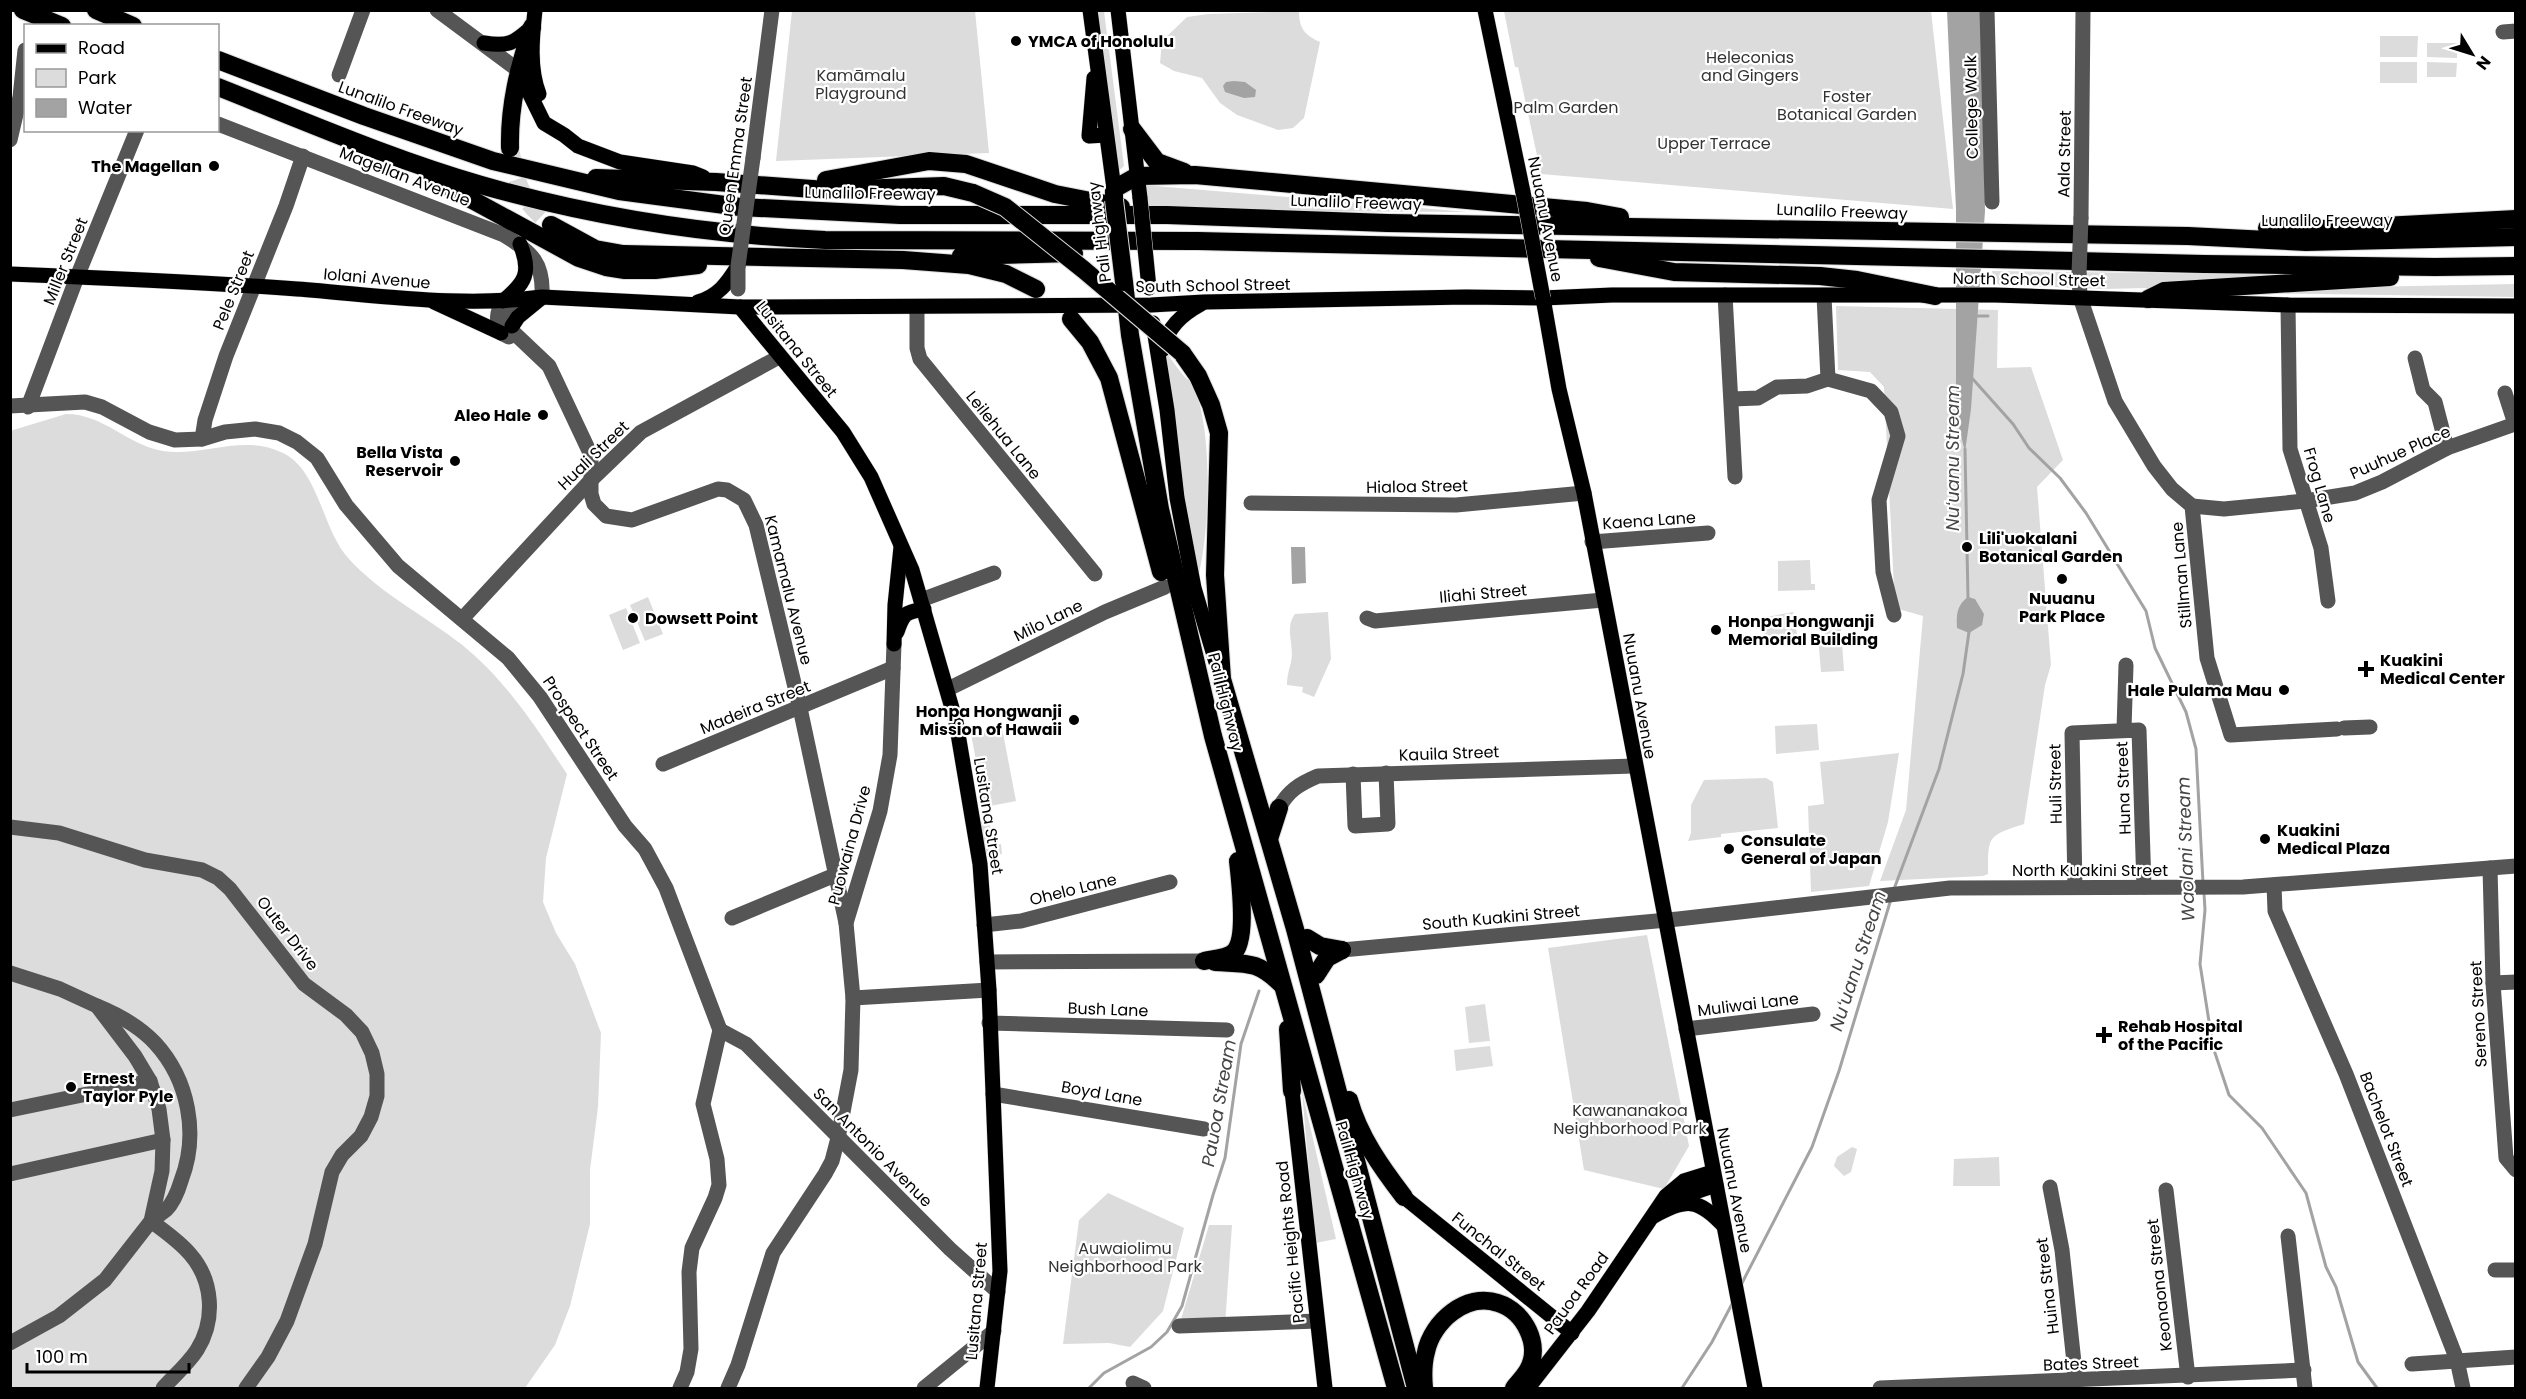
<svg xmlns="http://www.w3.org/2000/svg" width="2526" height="1399" viewBox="0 0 2526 1399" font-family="Poppins,sans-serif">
<rect width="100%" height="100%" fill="#fff"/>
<g fill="#dcdcdc">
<polygon points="792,11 975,11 989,153 776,161"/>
<polygon points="1096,11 1104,11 1124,166 1114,175"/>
<path d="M 1299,11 C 1299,29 1305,35 1320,42 L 1304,118 L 1293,128 L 1278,130 L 1237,115 L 1220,103 L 1202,78 L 1174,71 L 1160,63 L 1162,41 L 1187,17 L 1208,14 Z"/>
<polygon points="1504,11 1931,11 1953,209 1541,174 1518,67 1515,67"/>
<polygon points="2380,36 2418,36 2417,57 2380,57"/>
<polygon points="2427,43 2457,43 2457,58 2427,57"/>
<rect x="2380" y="62" width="37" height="21"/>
<polygon points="2427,62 2457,63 2456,77 2427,77"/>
<polygon points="1143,185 1468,212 1282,211 1143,205"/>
<polygon points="1992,271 2303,275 2148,288 2104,289 1999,285 1993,280"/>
<polygon points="2515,284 2516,297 2257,293 2257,289"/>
<path d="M 1836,306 L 1998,310 L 1997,368 L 2031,367 L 2063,460 L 2037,487 L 2051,665 L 2045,685 L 2024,824 C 1987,836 1988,836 1988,874 L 1983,876 L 1880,881 L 1906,810 L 1923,616 L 1895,608 L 1884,387 L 1870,372 L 1838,370 Z"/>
<path d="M 1165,350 C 1171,359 1177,368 1184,376 C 1188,381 1191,380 1193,385 C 1213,427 1210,527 1199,573 L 1191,548 Z"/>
<path d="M 66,414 C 104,414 127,445 163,451 C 204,457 243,433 283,453 C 319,470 322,530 349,559 C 381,594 424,615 461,644 C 506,680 535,726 567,774 L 546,858 L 543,902 L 556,933 L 575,964 L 601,1033 L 598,1107 L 590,1170 L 590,1224 L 570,1306 L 555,1345 L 525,1388 L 11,1388 L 10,431 Z"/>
<polygon points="1810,560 1811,584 1815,584 1815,590 1778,591 1778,561"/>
<polygon points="648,597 663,634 645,641 630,605"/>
<polygon points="626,608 640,643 623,650 609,615"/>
<path d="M 1328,612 L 1331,659 L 1314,697 L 1302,692 L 1303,687 L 1287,685 C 1287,676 1289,670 1291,662 C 1295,646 1284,628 1295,614 Z"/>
<polygon points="1793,612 1797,634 1765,640 1761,618"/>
<polygon points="1841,629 1844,671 1821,672 1818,636 1825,636 1825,631"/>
<polygon points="1817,724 1819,750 1776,754 1775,726"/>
<polygon points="1002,728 1016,801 985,807 971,734"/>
<polygon points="1899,753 1888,822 1869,886 1811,892 1808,806 1824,804 1820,762"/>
<polygon points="1766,778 1773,782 1778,828 1721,834 1721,837 1688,841 1691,833 1691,805 1704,780"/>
<polygon points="989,820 994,845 1001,844 1002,854 986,857 979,822"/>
<polygon points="1647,935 1689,1146 1664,1189 1584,1170 1548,948"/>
<polygon points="1485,1004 1490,1041 1469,1043 1465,1007"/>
<polygon points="1490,1046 1493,1066 1456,1071 1454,1050"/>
<polygon points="1302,1091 1336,1239 1315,1243"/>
<polygon points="1852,1147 1857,1149 1851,1172 1844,1176 1834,1166 1837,1157"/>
<polygon points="1999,1157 2000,1186 1953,1186 1954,1159"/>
<polygon points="1108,1193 1184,1228 1163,1311 1130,1347 1109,1343 1063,1344 1079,1220"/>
<polygon points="1209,1225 1232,1225 1225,1325 1179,1326"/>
</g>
<g fill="#a3a3a3">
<polygon points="1947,11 1981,11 1985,211 1971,409 1965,452 1956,415 1956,209"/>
<polygon points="1234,81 1245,82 1256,90 1255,97 1244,98 1225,92 1223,86 1226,82"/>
<polygon points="1291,547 1305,547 1306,583 1292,584"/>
<path d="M 1968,597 L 1975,599 L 1984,614 L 1982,625 L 1969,633 L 1957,628 C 1956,614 1957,605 1968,597 Z"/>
</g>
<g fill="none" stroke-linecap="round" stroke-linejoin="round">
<g stroke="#a3a3a3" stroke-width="3">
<polyline points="1975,316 1988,316"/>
<polyline points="1971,377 2013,424 2029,448 2060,478 2086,513 2146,611 2155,648 2186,712 2196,749 2203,883"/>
<polyline points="1965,449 1968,598"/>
<polyline points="1894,889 1939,769 1963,674 1969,632"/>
<polyline points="2204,893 2205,910 2200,964 2213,1047 2229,1095 2262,1128 2306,1193 2326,1267 2336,1287 2358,1362 2377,1388"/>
<polyline points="1741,1285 1812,1147 1839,1071 1891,899"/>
<polyline points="1089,1388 1104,1373 1151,1347 1167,1332 1182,1306 1213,1195 1225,1158 1241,1044 1259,991"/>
<polyline points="1682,1388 1712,1342 1733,1302"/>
</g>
<path stroke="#d9d9d9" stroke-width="18" stroke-dasharray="18 9" stroke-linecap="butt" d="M 511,153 C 517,190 523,200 551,225"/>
<g stroke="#dbdbdb" stroke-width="16">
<g id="major">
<path d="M 535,10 C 532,38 529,68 539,94"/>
<polyline points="1090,10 1114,189"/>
<polyline points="1118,10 1140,198"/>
<polyline points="1485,10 1523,192"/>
<path d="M 484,43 C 509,47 514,43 532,27"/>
<polyline points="518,70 544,123 564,135 578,146 620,162 693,173 703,177"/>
<polyline points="1094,78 1089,136 1106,135"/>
<path d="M 10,274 C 106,278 202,282 297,289 C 378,295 461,308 542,297 L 740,307 L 1151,305 L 1204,302 L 1466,297 L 1543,298 L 1612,295 L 1995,295 L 2288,305 L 2516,306"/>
<polyline points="1543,298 1559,389 1584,493 1755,1388"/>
<path d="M 503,301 C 525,283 532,273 520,244"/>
<polyline points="434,302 501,333"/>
<path d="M 698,302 C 718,296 727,284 738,266"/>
<polyline points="740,307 843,432 871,477 912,570 956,722 980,864 989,990 1000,1271 987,1388"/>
<polyline points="1153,323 1167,410 1177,498 1194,588 1216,662"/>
<polyline points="512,326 518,317 540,299"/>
<path d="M 1162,350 C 1168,327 1181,315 1201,304"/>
<path d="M 897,632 C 903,614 905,612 924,609"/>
<polyline points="894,644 895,605 901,547"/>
<polyline points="1292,1091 1325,1388"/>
<polyline points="1404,1197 1572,1333"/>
<polyline points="1672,1200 1716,1185"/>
<path d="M 1654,1216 C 1686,1198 1698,1198 1724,1226"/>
<polyline points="1528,1388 1588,1311 1666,1196 1684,1181 1713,1172"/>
</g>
</g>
<g stroke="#dbdbdb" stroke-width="20">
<g id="highway">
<polyline points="23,10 62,26"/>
<polyline points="96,10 133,26"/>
<polyline points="218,60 364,116 493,161 619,191 740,207 900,215 1167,215 1387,223 2188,236 2306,242 2516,237"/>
<path d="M 218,87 C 304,121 391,159 481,185 C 593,217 709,235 825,240 L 1198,241 L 2204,264 L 2435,267 L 2516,266"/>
<polyline points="1132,129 1157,162 1184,172"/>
<path d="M 510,148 C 509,105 519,67 532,27"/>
<polyline points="432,178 579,258 606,267 625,270 655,270 698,265"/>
<polyline points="596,178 716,182 826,190 944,186 973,193"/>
<polyline points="826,180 929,161 966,164 1055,194 1121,207"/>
<polyline points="1114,200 1114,189 1137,176 1195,175 1587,211 1620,217"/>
<polyline points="551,225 595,249 623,254 903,260 969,265 1006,274 1036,289"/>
<polyline points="2267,228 2327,229 2516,219"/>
<polyline points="961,256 1074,253"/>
<polyline points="1599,258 1674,272 1820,276 1857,280 1935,296"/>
<polyline points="1124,282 1130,335 1160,509 1213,736 1396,1388"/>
<polyline points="2148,299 2164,291 2390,277"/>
<polyline points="1071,319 1090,342 1109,378 1161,572"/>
<polyline points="1182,353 1198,376 1211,405 1219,433 1215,575 1222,679 1295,929 1416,1388"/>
<polyline points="1269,839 1279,808"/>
<polyline points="1307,938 1320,946 1342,950"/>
<path d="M 1204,961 C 1213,959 1229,958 1235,951 C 1247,937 1240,879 1238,861"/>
<path d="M 1215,962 C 1246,964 1257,960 1281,984"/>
<polyline points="1316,975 1327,958 1342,950"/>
<polyline points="1288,1029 1292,1091"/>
<path d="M 1349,1100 C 1359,1136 1381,1167 1404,1197"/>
<path d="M 1424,1388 C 1423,1377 1423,1363 1426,1352 C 1432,1322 1466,1292 1498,1303 C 1524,1311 1542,1345 1528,1370 C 1524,1377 1518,1383 1514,1388"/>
</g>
</g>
<g stroke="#555" stroke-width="15">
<polyline points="437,10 518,70"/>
<polyline points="1987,10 1992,202"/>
<polyline points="2503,32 2516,31"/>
<polyline points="339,75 363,10"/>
<path d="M 218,124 L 504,235 C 532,252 544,263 542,297"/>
<polyline points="10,140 20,97 25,50"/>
<polyline points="753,158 772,10"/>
<polyline points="2081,218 2083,10"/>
<polyline points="2079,274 2080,297 2115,401 2154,466 2172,489 2192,506 2207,658 2231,735 2337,729"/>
<polyline points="1725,295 1735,477"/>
<polyline points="1824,296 1828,379 1871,391 1891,412 1898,436 1879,500 1883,572 1894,615"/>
<path d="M 503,301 C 496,313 496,321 501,333 L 509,337"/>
<polyline points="513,301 512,331 549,366 591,455 591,494 594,504 606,516 632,520 718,489 727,490 744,500 756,525 800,708 846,923"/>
<polyline points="2288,305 2290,449 2321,548 2328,601"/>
<polyline points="917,307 917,348 920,359 1095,574"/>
<polyline points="2415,358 2423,390 2435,402 2447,448"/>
<polyline points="1732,399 1758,398 1777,387 1807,386 1828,379"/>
<polyline points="10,406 85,402 102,407 149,432 175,440 202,439 225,432 255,429 279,433 297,442 317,458 346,505 398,566 508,658 540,697 625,826 645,849 666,888 720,1030 703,1104 717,1159 719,1185 715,1198 692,1248 689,1272 691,1349 687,1372 680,1388"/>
<polyline points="28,407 77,277 137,130"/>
<polyline points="202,439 205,420 226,356 286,206 303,156"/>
<polyline points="1251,503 1456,505 1584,493"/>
<polyline points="2192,506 2224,509 2305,501 2355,493 2382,482 2447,448 2515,424 2505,393"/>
<polyline points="1592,542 1708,533"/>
<polyline points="921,600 994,573"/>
<polyline points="1367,618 1375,621 1603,600"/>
<polyline points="462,619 590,481 641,432 779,357"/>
<polyline points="948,689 1105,612 1165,587"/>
<polyline points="2344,728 2370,727"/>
<polyline points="2124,729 2126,665"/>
<polyline points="663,764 893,668"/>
<polyline points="1353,774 1355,826 1388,824 1386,773"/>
<path d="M 1279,808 C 1288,791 1299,784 1318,776 L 1634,766"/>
<polyline points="10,827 59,833 145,860 202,870 218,878 230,889 304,984 346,1015 362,1032 372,1053 377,1074 377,1096 371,1117 361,1136 342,1155 332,1172 315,1244 287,1321 268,1357 246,1388"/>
<polyline points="2490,868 2493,983 2506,1158 2516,1170"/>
<polyline points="2274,885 2275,911 2346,1074 2457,1360 2463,1388"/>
<polyline points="2075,887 2072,733 2139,730 2144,887"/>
<polyline points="732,918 835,875"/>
<polyline points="984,925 1021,921 1170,882"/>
<polyline points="1342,950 1678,919 1950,888 2243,887 2516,866"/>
<polyline points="987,962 1204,961"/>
<polyline points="10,973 60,989 97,1006 135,1056 150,1081 159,1109 163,1140 162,1171 151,1221 105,1280 59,1316 10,1343"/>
<polyline points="2493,983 2516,982"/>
<polyline points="853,998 989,990"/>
<path d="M 97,1006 C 119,1015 139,1026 155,1043 C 189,1080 199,1135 181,1181 C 178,1191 173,1203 166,1210 C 161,1214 156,1217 151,1221 C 164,1231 179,1241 190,1254 C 213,1280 216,1320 197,1350 C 188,1364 174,1376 163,1388"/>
<polyline points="989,1023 1227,1030"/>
<polyline points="1686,1029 1813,1014"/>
<polyline points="720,1030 746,1044 950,1249 998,1292"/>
<polyline points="993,1094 1204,1129"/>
<polyline points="10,1110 150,1081"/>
<polyline points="10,1174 163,1140"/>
<polyline points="2050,1187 2062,1250 2075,1372 2071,1388"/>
<polyline points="2166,1190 2188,1377"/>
<polyline points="2288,1236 2305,1388"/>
<polyline points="2495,1270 2516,1270"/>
<polyline points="1179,1326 1317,1321"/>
<polyline points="2412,1364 2516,1357"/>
<polyline points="1133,1383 1144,1388"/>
<polyline points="728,1388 738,1365 773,1253 825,1174 832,1161 838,1138 851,1070 853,998 846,923 880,811 890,755 894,644"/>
<polyline points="924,1388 994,1331"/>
<polyline points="1880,1388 2304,1370"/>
</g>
<use href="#major" stroke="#000" stroke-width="15"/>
<use href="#highway" stroke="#000" stroke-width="18"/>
<g stroke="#dbdbdb" stroke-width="16" stroke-linecap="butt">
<g id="major-bridge">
<polyline points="1523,192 1543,298"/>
<polyline points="1140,198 1149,288"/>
</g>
</g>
<g stroke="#dbdbdb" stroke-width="20" stroke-linecap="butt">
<g id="highway-bridge">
<polyline points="973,193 1005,207 1084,270 1182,353"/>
<polyline points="1114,200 1124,282"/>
</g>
</g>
<g stroke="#555" stroke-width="15">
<polyline points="2079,274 2081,218"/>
<polyline points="738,289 738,266 753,158"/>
</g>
<use href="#major-bridge" stroke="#000" stroke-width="15"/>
<use href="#highway-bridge" stroke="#000" stroke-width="18"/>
</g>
<g fill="#000" stroke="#fff" stroke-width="2">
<circle cx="1016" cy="41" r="6"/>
<circle cx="214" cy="166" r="6"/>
<circle cx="543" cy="415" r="6"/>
<circle cx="455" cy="461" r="6"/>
<circle cx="1967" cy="547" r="6"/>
<circle cx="2062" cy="579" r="6"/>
<circle cx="633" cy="618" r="6"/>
<circle cx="1716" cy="630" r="6"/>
<path d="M2363 660h6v6h6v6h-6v6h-6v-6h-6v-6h6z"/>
<circle cx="2284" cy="690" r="6"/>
<circle cx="1074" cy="720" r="6"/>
<circle cx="2265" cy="839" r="6"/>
<circle cx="1729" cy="849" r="6"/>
<path d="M2101 1026h6v6h6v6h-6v6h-6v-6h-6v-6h6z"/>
<circle cx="71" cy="1087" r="6"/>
</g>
<g text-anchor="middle" stroke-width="4.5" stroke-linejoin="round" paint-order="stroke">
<g font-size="16" font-weight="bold" fill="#000" stroke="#fff" text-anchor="start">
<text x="1028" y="47">YMCA of Honolulu</text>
<text x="202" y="172" text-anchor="end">The Magellan</text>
<text x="531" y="421" text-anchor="end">Aleo Hale</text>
<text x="443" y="458" text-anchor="end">Bella Vista<tspan x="443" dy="18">Reservoir</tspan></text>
<text x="1979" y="544">Lili'uokalani<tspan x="1979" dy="18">Botanical Garden</tspan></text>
<text x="2062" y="604" text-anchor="middle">Nuuanu<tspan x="2062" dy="18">Park Place</tspan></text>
<text x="645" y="624">Dowsett Point</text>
<text x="1728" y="627">Honpa Hongwanji<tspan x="1728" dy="18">Memorial Building</tspan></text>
<text x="2380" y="666">Kuakini<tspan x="2380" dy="18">Medical Center</tspan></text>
<text x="2272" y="696" text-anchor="end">Hale Pulama Mau</text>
<text x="1062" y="717" text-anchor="end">Honpa Hongwanji<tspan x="1062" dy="18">Mission of Hawaii</tspan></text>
<text x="2277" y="836">Kuakini<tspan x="2277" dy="18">Medical Plaza</tspan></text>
<text x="1741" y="846">Consulate<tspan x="1741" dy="18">General of Japan</tspan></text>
<text x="2118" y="1032">Rehab Hospital<tspan x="2118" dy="18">of the Pacific</tspan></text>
<text x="83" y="1084">Ernest<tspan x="83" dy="18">Taylor Pyle</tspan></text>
</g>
<g font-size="16" fill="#333" stroke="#fff">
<text x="1750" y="63">Heleconias<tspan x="1750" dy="18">and Gingers</tspan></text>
<text x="861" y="81">Kamāmalu<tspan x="861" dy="18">Playground</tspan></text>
<text x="1847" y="102">Foster<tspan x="1847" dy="18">Botanical Garden</tspan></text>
<text x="1566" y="113">Palm Garden</text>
<text x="1714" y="149">Upper Terrace</text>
<text x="1630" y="1116">Kawananakoa<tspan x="1630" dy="18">Neighborhood Park</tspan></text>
<text x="1125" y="1254">Auwaiolimu<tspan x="1125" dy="18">Neighborhood Park</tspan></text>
</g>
<g font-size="16" fill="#000" stroke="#fff">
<text transform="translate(1971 107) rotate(-91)" y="6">College Walk</text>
<text transform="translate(401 108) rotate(20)" y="6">Lunalilo Freeway</text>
<text transform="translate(2064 154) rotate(-89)" y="6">Aala Street</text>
<text transform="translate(735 156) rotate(-82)" y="6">Queen Emma Street</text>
<text transform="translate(405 176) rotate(21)" y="6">Magellan Avenue</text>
<text transform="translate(870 193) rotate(1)" y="6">Lunalilo Freeway</text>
<text transform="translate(1356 202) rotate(2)" y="6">Lunalilo Freeway</text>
<text transform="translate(1842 211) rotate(2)" y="6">Lunalilo Freeway</text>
<text transform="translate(1546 219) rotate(79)" y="6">Nuuanu Avenue</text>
<text x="2327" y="226">Lunalilo Freeway</text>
<text transform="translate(1099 232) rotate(-97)" y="6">Pali Highway</text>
<text transform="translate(65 261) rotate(-68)" y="6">Miller Street</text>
<text transform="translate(377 278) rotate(5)" y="6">Iolani Avenue</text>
<text transform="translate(2029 279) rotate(1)" y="6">North School Street</text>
<text transform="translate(1213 285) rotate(-1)" y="6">South School Street</text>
<text transform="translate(233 290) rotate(-68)" y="6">Pele Street</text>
<text transform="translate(797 349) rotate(51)" y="6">Lusitana Street</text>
<text transform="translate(1004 435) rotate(51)" y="6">Leilehua Lane</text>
<text transform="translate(2400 452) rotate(-24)" y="6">Puuhue Place</text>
<text transform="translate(593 455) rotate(-44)" y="6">Huali Street</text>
<text transform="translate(2320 485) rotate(74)" y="6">Frog Lane</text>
<text transform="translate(1417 486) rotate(-1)" y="6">Hialoa Street</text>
<text transform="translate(1649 520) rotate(-4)" y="6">Kaena Lane</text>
<text transform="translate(2181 575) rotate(-95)" y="6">Stillman Lane</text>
<text transform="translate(789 590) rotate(76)" y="6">Kamamalu Avenue</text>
<text transform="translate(1483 593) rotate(-5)" y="6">Iliahi Street</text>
<text transform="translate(1048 620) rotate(-26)" y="6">Milo Lane</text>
<text transform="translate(1640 696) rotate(80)" y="6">Nuuanu Avenue</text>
<text transform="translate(1226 702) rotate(76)" y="6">Pali Highway</text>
<text transform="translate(755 707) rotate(-22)" y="6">Madeira Street</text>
<text transform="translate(581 728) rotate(56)" y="6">Prospect Street</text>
<text transform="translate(1449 753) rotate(-2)" y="6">Kauila Street</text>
<text transform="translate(2055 784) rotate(-91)" y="6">Huli Street</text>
<text transform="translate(2123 788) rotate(-92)" y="6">Huna Street</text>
<text transform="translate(989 816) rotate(81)" y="6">Lusitana Street</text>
<text transform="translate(849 845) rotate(-75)" y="6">Puowaina Drive</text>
<text x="2090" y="876">North Kuakini Street</text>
<text transform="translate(1073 889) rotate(-14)" y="6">Ohelo Lane</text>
<text transform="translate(1501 917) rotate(-5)" y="6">South Kuakini Street</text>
<text transform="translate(288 933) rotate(52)" y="6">Outer Drive</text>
<text transform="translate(1748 1004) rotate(-7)" y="6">Muliwai Lane</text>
<text transform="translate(1108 1009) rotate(2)" y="6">Bush Lane</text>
<text transform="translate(2478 1014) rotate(-93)" y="6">Sereno Street</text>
<text transform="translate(1102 1093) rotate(10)" y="6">Boyd Lane</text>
<text transform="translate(2387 1129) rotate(69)" y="6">Bachelot Street</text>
<text transform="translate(873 1147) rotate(45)" y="6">San Antonio Avenue</text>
<text transform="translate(1355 1170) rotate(74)" y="6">Pali Highway</text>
<text transform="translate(1735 1190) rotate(79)" y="6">Nuuanu Avenue</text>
<text transform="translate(1290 1242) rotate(-96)" y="6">Pacific Heights Road</text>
<text transform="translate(1499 1251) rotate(39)" y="6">Funchal Street</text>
<text transform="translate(2159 1285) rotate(-96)" y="6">Keonaona Street</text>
<text transform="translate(2047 1286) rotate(-97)" y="6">Huina Street</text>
<text transform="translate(1576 1293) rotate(-54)" y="6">Pauoa Road</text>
<text transform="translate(976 1301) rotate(-85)" y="6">Lusitana Street</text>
<text transform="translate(2091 1363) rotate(-2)" y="6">Bates Street</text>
</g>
<g font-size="18" font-style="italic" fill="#444" stroke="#fff">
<text transform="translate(1953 458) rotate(-90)" y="6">Nuʻuanu Stream</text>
<text transform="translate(2186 849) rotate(-92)" y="6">Waolani Stream</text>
<text transform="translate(1858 961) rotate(-72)" y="6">Nuʻuanu Stream</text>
<text transform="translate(1219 1103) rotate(-80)" y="6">Pauoa Stream</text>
</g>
</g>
<rect width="2526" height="1399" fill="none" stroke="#000000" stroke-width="24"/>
<rect x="24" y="24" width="195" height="108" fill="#ffffff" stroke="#999999" stroke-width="1.5"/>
<rect x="36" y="44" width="30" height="9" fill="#000000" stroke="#999999" stroke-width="1.5"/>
<text x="78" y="54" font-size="18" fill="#000000">Road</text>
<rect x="36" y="69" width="30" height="18" fill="#dcdcdc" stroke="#999999" stroke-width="1.5"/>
<text x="78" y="84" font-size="18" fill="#000000">Park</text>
<rect x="36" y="99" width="30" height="18" fill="#a3a3a3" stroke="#999999" stroke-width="1.5"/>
<text x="78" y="114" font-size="18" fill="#000000">Water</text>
<g transform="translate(2472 54) rotate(128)" stroke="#ffffff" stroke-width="4.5" paint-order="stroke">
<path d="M0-4.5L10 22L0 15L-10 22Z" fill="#000000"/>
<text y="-9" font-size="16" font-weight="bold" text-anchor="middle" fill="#000000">N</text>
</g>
<path d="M27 1363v9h162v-9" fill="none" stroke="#000000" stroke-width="3"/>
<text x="36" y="1363" font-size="18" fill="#000000" stroke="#ffffff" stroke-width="4.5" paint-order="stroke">100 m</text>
</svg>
